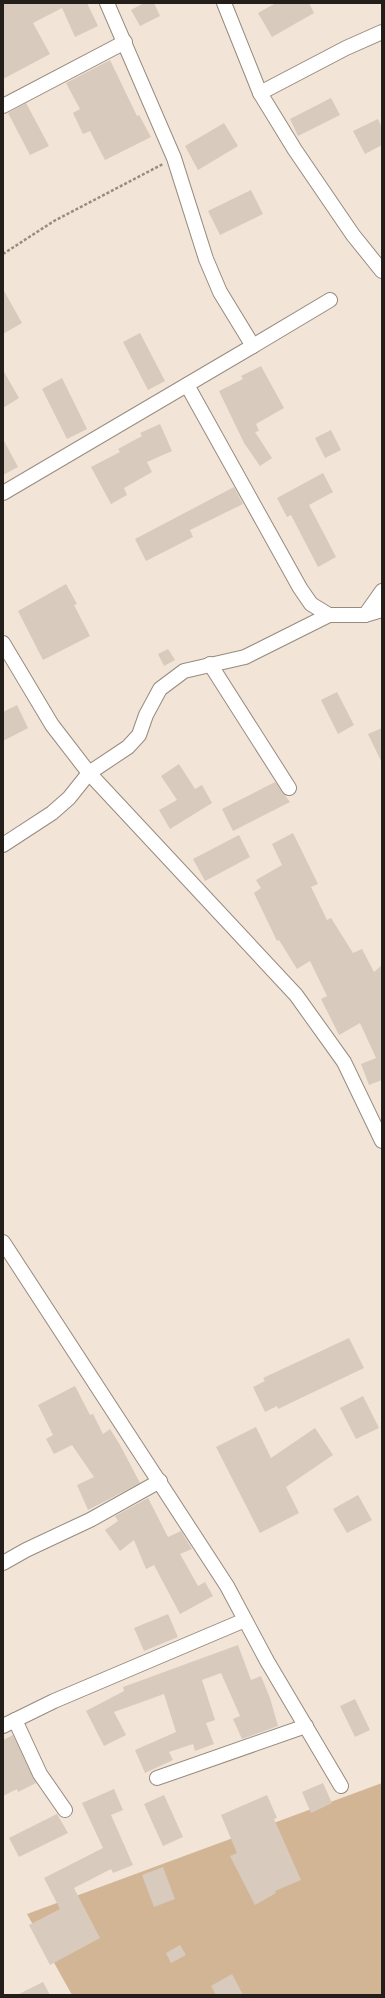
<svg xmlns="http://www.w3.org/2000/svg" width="385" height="1998" viewBox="0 0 385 1998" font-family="'Varela Round',sans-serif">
<rect width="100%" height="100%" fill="#f2e5d7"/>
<polygon fill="#d2b595" points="382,1783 382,1995 72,1995 27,1914"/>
<g fill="#d8cbbe">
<polygon points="3,3 87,3 98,26 75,37 62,8 33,23 50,54 3,79"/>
<polygon points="144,3 154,3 160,16 140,26 131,10"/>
<polygon points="276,3 309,3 314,13 272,37 258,13"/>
<polygon points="110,60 137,116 139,115 151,137 105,160 90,131 83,134 73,113 80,109 66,83"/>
<polygon points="331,98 340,115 298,136 290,119"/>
<polygon points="26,103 49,146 30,155 8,113"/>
<polygon points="378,119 382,128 382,145 365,154 353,131"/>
<polygon points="224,123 238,146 198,170 185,146"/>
<polygon points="251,190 263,214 220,235 208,211"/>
<polygon points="3,289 22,323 3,334"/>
<polygon points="140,333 165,381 148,390 123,342"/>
<polygon points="261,366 284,408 256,424 259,431 255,432 272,458 260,466 244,443 219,391 243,379 241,376"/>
<polygon points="3,370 19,398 3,408"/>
<polygon points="62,378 87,429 67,439 42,389"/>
<polygon points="160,424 172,451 147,462 152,472 124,488 127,495 111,504 91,467 120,452 118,449 142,436 140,433"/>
<polygon points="331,430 341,450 325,458 315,438"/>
<polygon points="3,439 18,467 3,475"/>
<polygon points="323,473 333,492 309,505 336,557 318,567 291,515 287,517 277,498"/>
<polygon points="234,487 243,504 190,530 193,537 146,561 135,539"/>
<polygon points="66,584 77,604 74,605 90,636 43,660 18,611"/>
<polygon points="168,649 175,660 164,666 158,654"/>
<polygon points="337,692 354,725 338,734 321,700"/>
<polygon points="17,705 28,728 3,741 3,712"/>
<polygon points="382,728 382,763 368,734"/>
<polygon points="179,764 195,789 202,785 212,803 170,829 159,810 177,800 161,776"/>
<polygon points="275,782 290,802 233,831 222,809"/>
<polygon points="293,833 318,884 311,887 327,920 331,918 353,953 362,949 374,972 382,965 382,1080 369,1085 361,1064 376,1058 360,1023 339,1035 321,999 327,996 310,961 297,969 279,940 277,941 254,893 261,888 256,880 282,865 272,844"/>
<polygon points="239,835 250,857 205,881 193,859"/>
<polygon points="349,1338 364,1368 278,1409 277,1406 265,1412 253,1387 265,1381 263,1378"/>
<polygon points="75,1386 90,1415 93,1414 103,1434 110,1429 120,1445 140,1483 88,1510 77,1485 94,1477 72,1445 54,1454 46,1439 53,1435 38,1405"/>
<polygon points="363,1396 379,1428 356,1439 340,1408"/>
<polygon points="256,1427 271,1458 315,1428 333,1455 286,1487 299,1513 260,1533 216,1447"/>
<polygon points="358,1495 372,1520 347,1533 333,1509"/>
<polygon points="148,1498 168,1537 181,1531 192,1549 180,1554 198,1586 205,1582 213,1596 180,1614 154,1565 146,1569 134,1540 120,1551 105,1530 118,1521 115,1516"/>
<polygon points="168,1614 178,1637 144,1651 134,1628"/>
<polygon points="238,1645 251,1680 261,1676 270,1698 278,1726 242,1739 233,1719 240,1716 221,1673 202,1680 215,1720 206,1723 214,1744 195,1751 193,1744 169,1752 173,1760 145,1773 135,1750 176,1732 164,1694 114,1712 126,1735 104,1746 86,1711 124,1691 123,1687"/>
<polygon points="355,1699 370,1730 355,1737 340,1706"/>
<polygon points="13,1735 36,1783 18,1792 17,1789 3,1796 3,1740"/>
<polygon points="323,1783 332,1803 311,1813 302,1792"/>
<polygon points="114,1789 123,1810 111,1815 133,1865 113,1873 111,1869 74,1888 100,1938 50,1965 29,1925 60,1909 44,1878 103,1848 82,1803"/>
<polygon points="164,1795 183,1837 163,1846 144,1804"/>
<polygon points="267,1795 277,1818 274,1819 301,1880 275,1891 276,1893 255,1905 230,1856 237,1853 221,1815"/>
<polygon points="57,1814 68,1833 19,1857 9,1838"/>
<polygon points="163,1867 175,1899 154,1907 142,1875"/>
<polygon points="180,1945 186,1955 171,1963 166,1953"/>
<polygon points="232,1974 243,1995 216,1995 211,1986"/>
<polygon points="43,1982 50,1995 17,1995"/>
</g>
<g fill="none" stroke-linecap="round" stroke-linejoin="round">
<g stroke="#978b7e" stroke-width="16">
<g id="minor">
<polyline points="224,3 260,93 295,150 353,235 382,271"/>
<polyline points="260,93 346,48 382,32"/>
<polyline points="3,106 125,42"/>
<polyline points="253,346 330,300"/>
<polyline points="187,385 300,588 311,604 329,615"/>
<polyline points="3,493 253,346 220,292 206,259 174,158 107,3"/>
<polyline points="382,610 365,615 329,615 245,657 184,671 160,689 146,715 139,735 128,747 89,773 296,995 344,1062 382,1141"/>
<polyline points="365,615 382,591"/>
<polyline points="3,643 52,725 89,773 69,798 52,813 3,845"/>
<polyline points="210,664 289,788"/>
<polyline points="3,1242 227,1586 267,1661 341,1786"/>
<polyline points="3,1563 26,1550 90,1520 160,1481"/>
<polyline points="15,1720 40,1774 65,1810"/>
<polyline points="3,1726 54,1701 245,1620"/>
<polyline points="157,1778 306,1726"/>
</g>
</g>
<polyline stroke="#958c82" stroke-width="2.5" stroke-dasharray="3 2" stroke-linecap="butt" points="3,254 54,221 163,164"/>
<use href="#minor" stroke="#fff" stroke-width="14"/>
</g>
<rect width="385" height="1998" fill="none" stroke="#231e19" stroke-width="8"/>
</svg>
